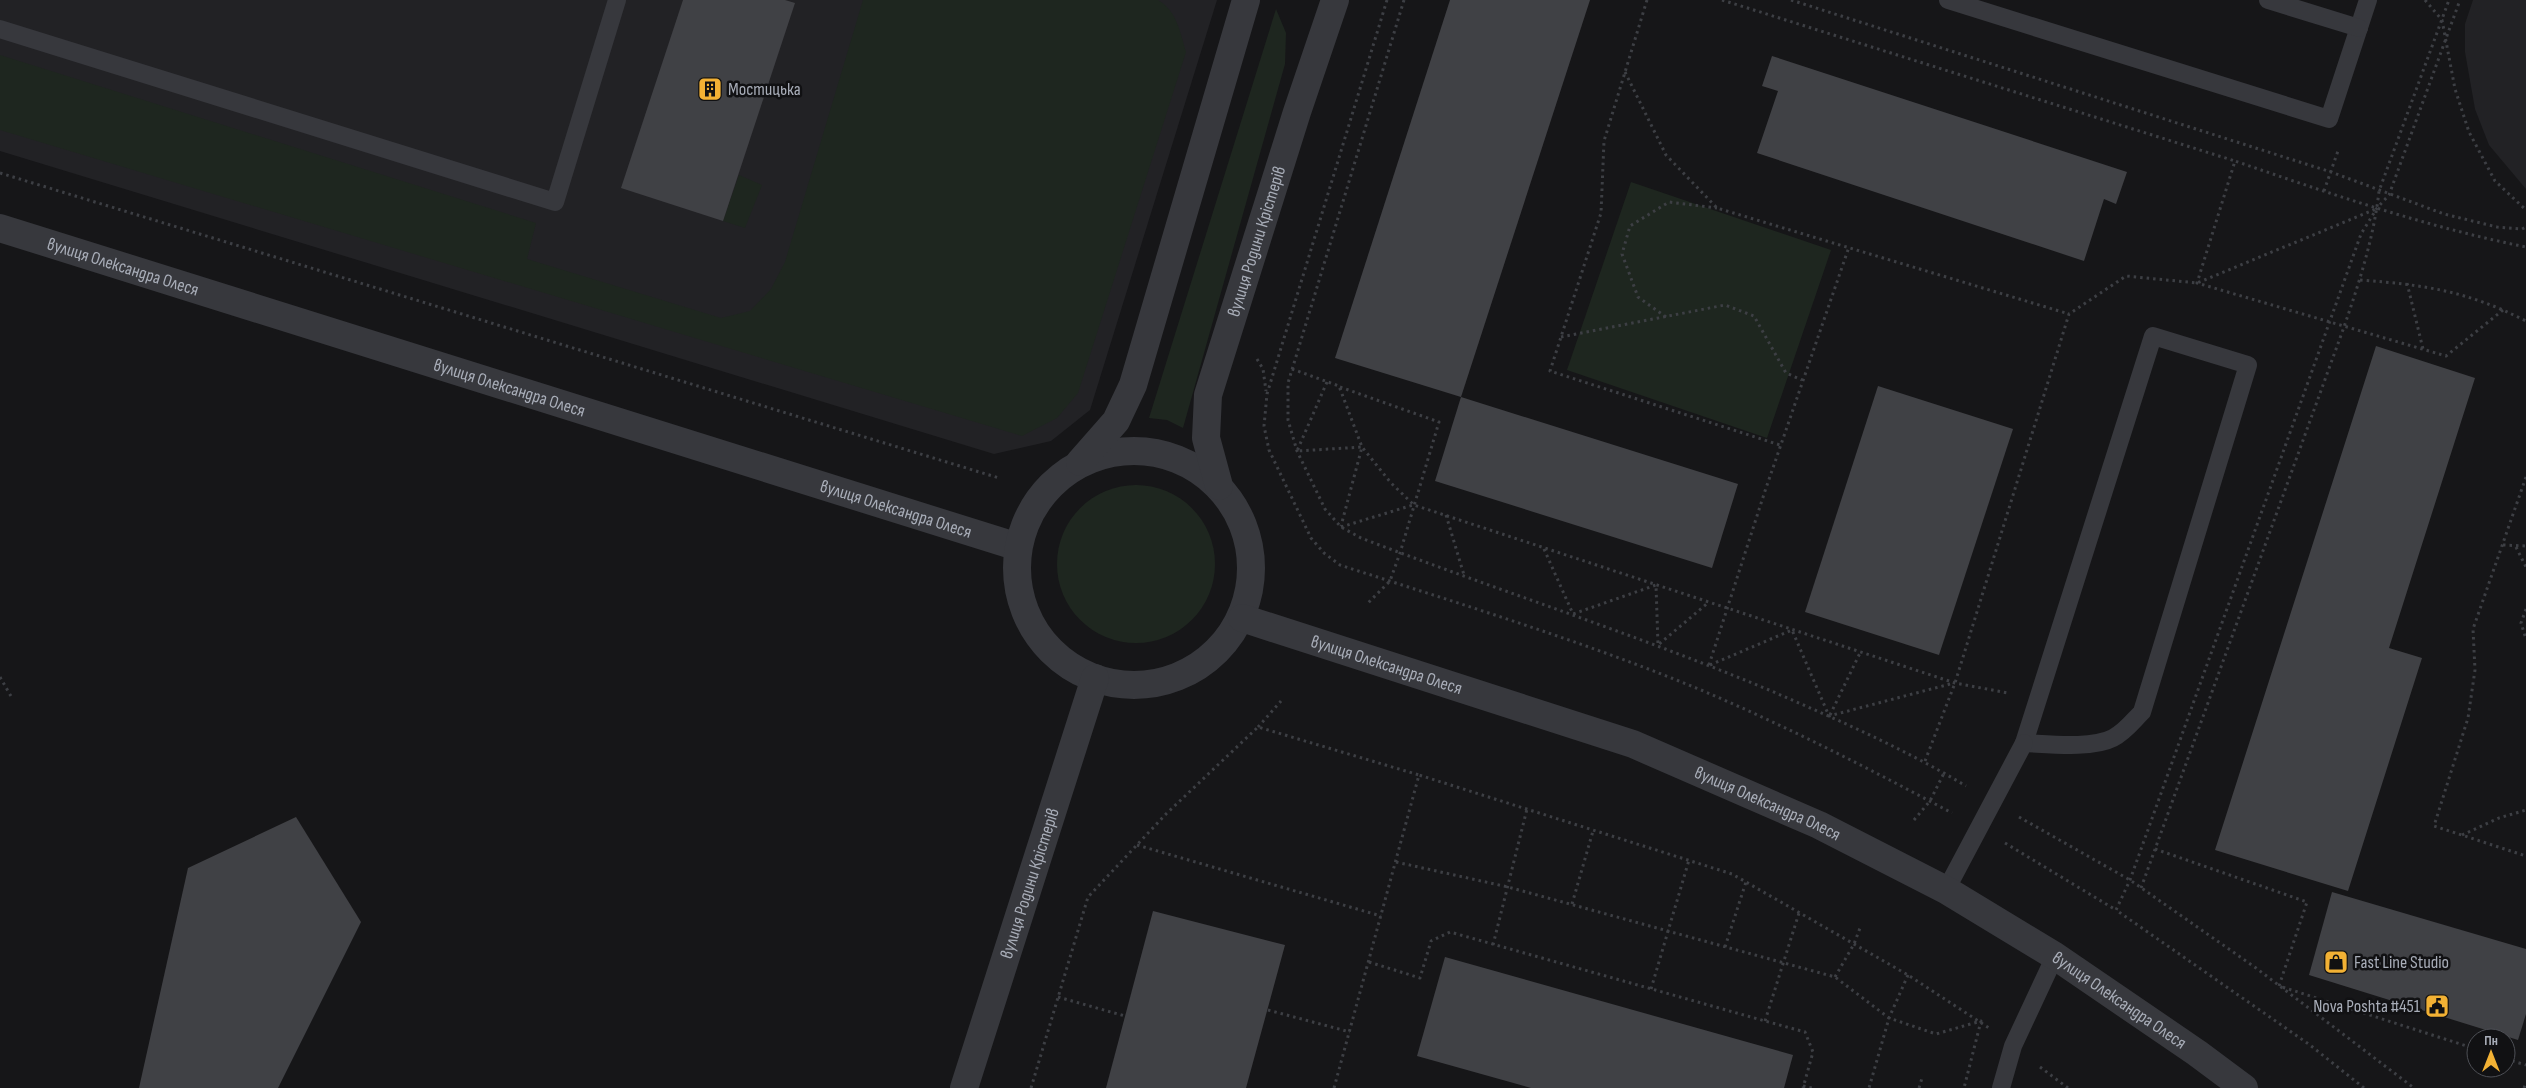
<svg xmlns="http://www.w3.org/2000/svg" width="2526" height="1088" viewBox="0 0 2526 1088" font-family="'Sofia Sans Condensed',sans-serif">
<rect width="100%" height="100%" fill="#161618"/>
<g fill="#222225">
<polygon points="0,0 1217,0 1090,410 1051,441 994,454 0,151"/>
<polygon points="2473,0 2526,0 2526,189 2489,145 2475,109 2465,52 2465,24"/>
</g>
<g fill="#1e261f">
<path d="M 863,0 L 1158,0 C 1177,11 1180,32 1186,52 L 1078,393 L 1057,418 L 1022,436 L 0,130 L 0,55 L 536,223 L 527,259 L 721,318 L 750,311 L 771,289 L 785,262 Z"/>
<polygon points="1276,9 1286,33 1285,64 1183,428 1167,420 1149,418"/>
<polygon points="739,175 762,185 745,228 723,221"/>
<polygon points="1631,182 1831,250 1767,438 1567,370"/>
<circle cx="1136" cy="564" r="79"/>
</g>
<g fill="#404145">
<polygon points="683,0 785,0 795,3 723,221 621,188"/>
<polygon points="1450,0 1590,0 1461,397 1335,358"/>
<polygon points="1772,56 2127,172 2116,204 2104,199 2084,261 1757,153 1778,91 1762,86"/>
<polygon points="2376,346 2475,378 2389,648 2422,658 2348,891 2215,850"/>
<polygon points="1878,386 2013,429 1939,655 1805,612"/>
<polygon points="1461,397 1738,484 1712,568 1435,481"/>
<polygon points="296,817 361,922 278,1088 139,1088 188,868"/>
<polygon points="2332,892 2526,949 2526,1014 2518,1040 2309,975"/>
<polygon points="1153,911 1285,945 1246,1088 1106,1088"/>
<polygon points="1445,957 1793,1055 1784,1088 1531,1088 1417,1056"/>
</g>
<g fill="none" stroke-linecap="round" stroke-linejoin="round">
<g stroke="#3d3f44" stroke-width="3" stroke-dasharray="2.5 4" stroke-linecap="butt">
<path d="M 1387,0 L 1267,394 L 1264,426 L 1269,450 L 1311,538 L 1324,553 L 1340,565 C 1460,604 1583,641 1701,690 C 1786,726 1870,769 1952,813"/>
<path d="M 1404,0 L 1288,383 L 1288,420 L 1297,451 L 1325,509 L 1341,527 L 1361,538 C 1497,590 1635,634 1769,690 C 1836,719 1903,748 1966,786"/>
<polyline points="1647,0 1604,141 1601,213 1550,371 1780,445"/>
<polyline points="1722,0 2235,161"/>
<polyline points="1791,0 2331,172 2444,214 2497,227 2522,229 2526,227"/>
<polyline points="2425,0 2442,20 2455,89 2469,132 2495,181 2526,210"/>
<polyline points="1625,72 1666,155 1717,208 2069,314"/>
<polyline points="0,173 999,478"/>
<polyline points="2324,191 2339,148"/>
<path d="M 2360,280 C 2426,285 2467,291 2526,321"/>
<polyline points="2407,283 2423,349"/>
<path d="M 2503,310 L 2446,356 L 2197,283 L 2235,161 C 2331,194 2427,227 2526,247"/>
<polyline points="1666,317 1638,297 1622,254 1630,226 1669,202 1717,208"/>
<polyline points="1561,337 1725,305 1754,316 1786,373 1802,380"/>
<polyline points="1257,359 1263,369 1266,391"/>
<polyline points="1292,369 1339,386 1362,447 1391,483 1414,505 1955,683 2008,693"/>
<polyline points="1327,382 1297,451 1362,447 1341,526"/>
<polyline points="1340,387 1439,422 1400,553 1390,581 1367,604"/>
<polyline points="2526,477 2473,629 2475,670 2468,718 2434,826 2526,856"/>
<polyline points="1446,515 1464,575"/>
<polyline points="1341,527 1413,505"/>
<polyline points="2503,545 2526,546"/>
<polyline points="2516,547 2526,567"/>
<polyline points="1544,549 1573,614 1656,585 1658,645 1709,602"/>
<polyline points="2526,609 2521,623 2526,639"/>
<polyline points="1709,665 1765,491 1849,247"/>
<polyline points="1710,665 1792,630 1829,716 1954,683"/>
<polyline points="0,677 12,698"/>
<polyline points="1830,715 1860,653"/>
<polyline points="1258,727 1281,701"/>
<polyline points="1925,761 1955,683 2069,314 2126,276 2197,283 2376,209"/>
<polyline points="2019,817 2130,880 2256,968 2414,1088"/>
<polyline points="1914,820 1930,801 1944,773"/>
<polyline points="2462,835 2499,818 2526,810"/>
<polyline points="2005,843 2116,910"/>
<polyline points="1137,845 1381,916"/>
<polyline points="2155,849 2307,902 2279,986 2476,1049"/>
<polyline points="1396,862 1508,887 1835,977 1889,1018 1869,1088"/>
<path d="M 2141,888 L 2344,327 C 2359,283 2374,237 2379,191 L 2449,0"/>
<polyline points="1572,904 1593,831"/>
<polyline points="1493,945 1527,809"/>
<polyline points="1725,947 1746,882"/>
<polyline points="1369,962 1420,978 1431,941 1450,932 1765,1021 1805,1032 1813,1052 1803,1088"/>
<polyline points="1908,975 1889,1018 1936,1034 1981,1021 1964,1088"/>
<polyline points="1835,977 1854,944 1860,928"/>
<polyline points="1651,989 1689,860"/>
<polyline points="1058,997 1125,1016"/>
<polyline points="1268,1010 1350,1032"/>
<polyline points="1765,1021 1799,913"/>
<polyline points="2506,1059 2526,1065"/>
<polyline points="2040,1067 2068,1088"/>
<polyline points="1803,1086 1812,1088"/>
<polyline points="1031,1088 1088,897 1166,814 1258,727 1419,775"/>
<polyline points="1334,1088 1419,775 1732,874 1908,975 1989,1028"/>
<polyline points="1919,1088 1922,1078"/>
<polyline points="2364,1088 2310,1045 2116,910 2130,880 2361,234 2377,208 2389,195 2460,0"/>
<polyline points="2524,1088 2526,1082"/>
</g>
<g stroke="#37383d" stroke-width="18">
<polyline points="1948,0 2329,119 2368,0"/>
<polyline points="2268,0 2359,28"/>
<polyline points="0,29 555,202 617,0"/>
<path d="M 2153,336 L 2248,365 L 2142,712 C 2133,721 2125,732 2113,738 C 2092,749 2048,744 2024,743 Z"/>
<polyline points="1946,890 2024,743"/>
<polyline points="2001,1088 2013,1046 2055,956"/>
</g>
<g stroke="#37383d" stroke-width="28">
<path id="s1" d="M 0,228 L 1018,547"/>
<circle cx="1134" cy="568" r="117"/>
<polyline points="1080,462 1116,421 1133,385 1246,0"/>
<path id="s2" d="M 1219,486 L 1206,438 L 1208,395 L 1297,112 L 1335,0"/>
<path id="s3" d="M 1242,618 L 1633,744 L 1819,825 L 1946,890 L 2055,956 L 2197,1053 L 2244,1088"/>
<path id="s4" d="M 964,1088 L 1095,678"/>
</g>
</g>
<defs>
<g id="building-square" transform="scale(1.25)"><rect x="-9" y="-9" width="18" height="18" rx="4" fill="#f2b134" stroke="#111113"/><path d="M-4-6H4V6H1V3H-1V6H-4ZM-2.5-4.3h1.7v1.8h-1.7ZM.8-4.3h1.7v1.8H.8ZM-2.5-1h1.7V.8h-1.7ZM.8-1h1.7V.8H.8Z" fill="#111"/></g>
<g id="shop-square" transform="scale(1.25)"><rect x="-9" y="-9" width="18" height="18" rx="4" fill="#f2b134" stroke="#111113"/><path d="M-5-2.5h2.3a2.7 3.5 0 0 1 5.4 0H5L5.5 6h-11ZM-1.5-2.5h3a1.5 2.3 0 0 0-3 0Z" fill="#111"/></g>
<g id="civic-square" transform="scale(1.25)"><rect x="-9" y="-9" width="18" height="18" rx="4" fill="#f2b134" stroke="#111113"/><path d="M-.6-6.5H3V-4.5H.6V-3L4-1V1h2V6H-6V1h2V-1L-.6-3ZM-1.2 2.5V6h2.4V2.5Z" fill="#111"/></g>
</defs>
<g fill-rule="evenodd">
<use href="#building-square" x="710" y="89"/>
<use href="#shop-square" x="2336" y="962"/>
<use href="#civic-square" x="2437" y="1006"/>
</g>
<g text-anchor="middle" stroke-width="5" stroke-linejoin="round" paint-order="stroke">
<g font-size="18" fill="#a8adb8" stroke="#111113" text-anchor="start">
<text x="728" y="95">Мостицька</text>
<text x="2354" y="968">Fast Line Studio</text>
<text x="2420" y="1012" text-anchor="end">Nova Poshta #451</text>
</g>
<g font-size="18" fill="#a8adb8" stroke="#111113">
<text dy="6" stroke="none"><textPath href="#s2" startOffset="254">вулиця Родини Крістерів</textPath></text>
<text dy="6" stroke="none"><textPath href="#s1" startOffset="129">вулиця Олександра Олеся</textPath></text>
<text dy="6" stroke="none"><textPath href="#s1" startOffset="534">вулиця Олександра Олеся</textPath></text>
<text dy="6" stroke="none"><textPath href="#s1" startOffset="939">вулиця Олександра Олеся</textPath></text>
<text dy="6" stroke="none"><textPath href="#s3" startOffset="152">вулиця Олександра Олеся</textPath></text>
<text dy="6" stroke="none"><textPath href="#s3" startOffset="558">вулиця Олександра Олеся</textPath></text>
<text dy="6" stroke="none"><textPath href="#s4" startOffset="215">вулиця Родини Крістерів</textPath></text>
<text dy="6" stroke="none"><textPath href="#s3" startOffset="962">вулиця Олександра Олеся</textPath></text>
</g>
</g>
<g transform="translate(2491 1053)"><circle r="24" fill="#111113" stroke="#4d4f55"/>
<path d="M0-4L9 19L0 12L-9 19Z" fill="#f2b134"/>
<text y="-8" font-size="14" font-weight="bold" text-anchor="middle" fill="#a8adb8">Пн</text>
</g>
</svg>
